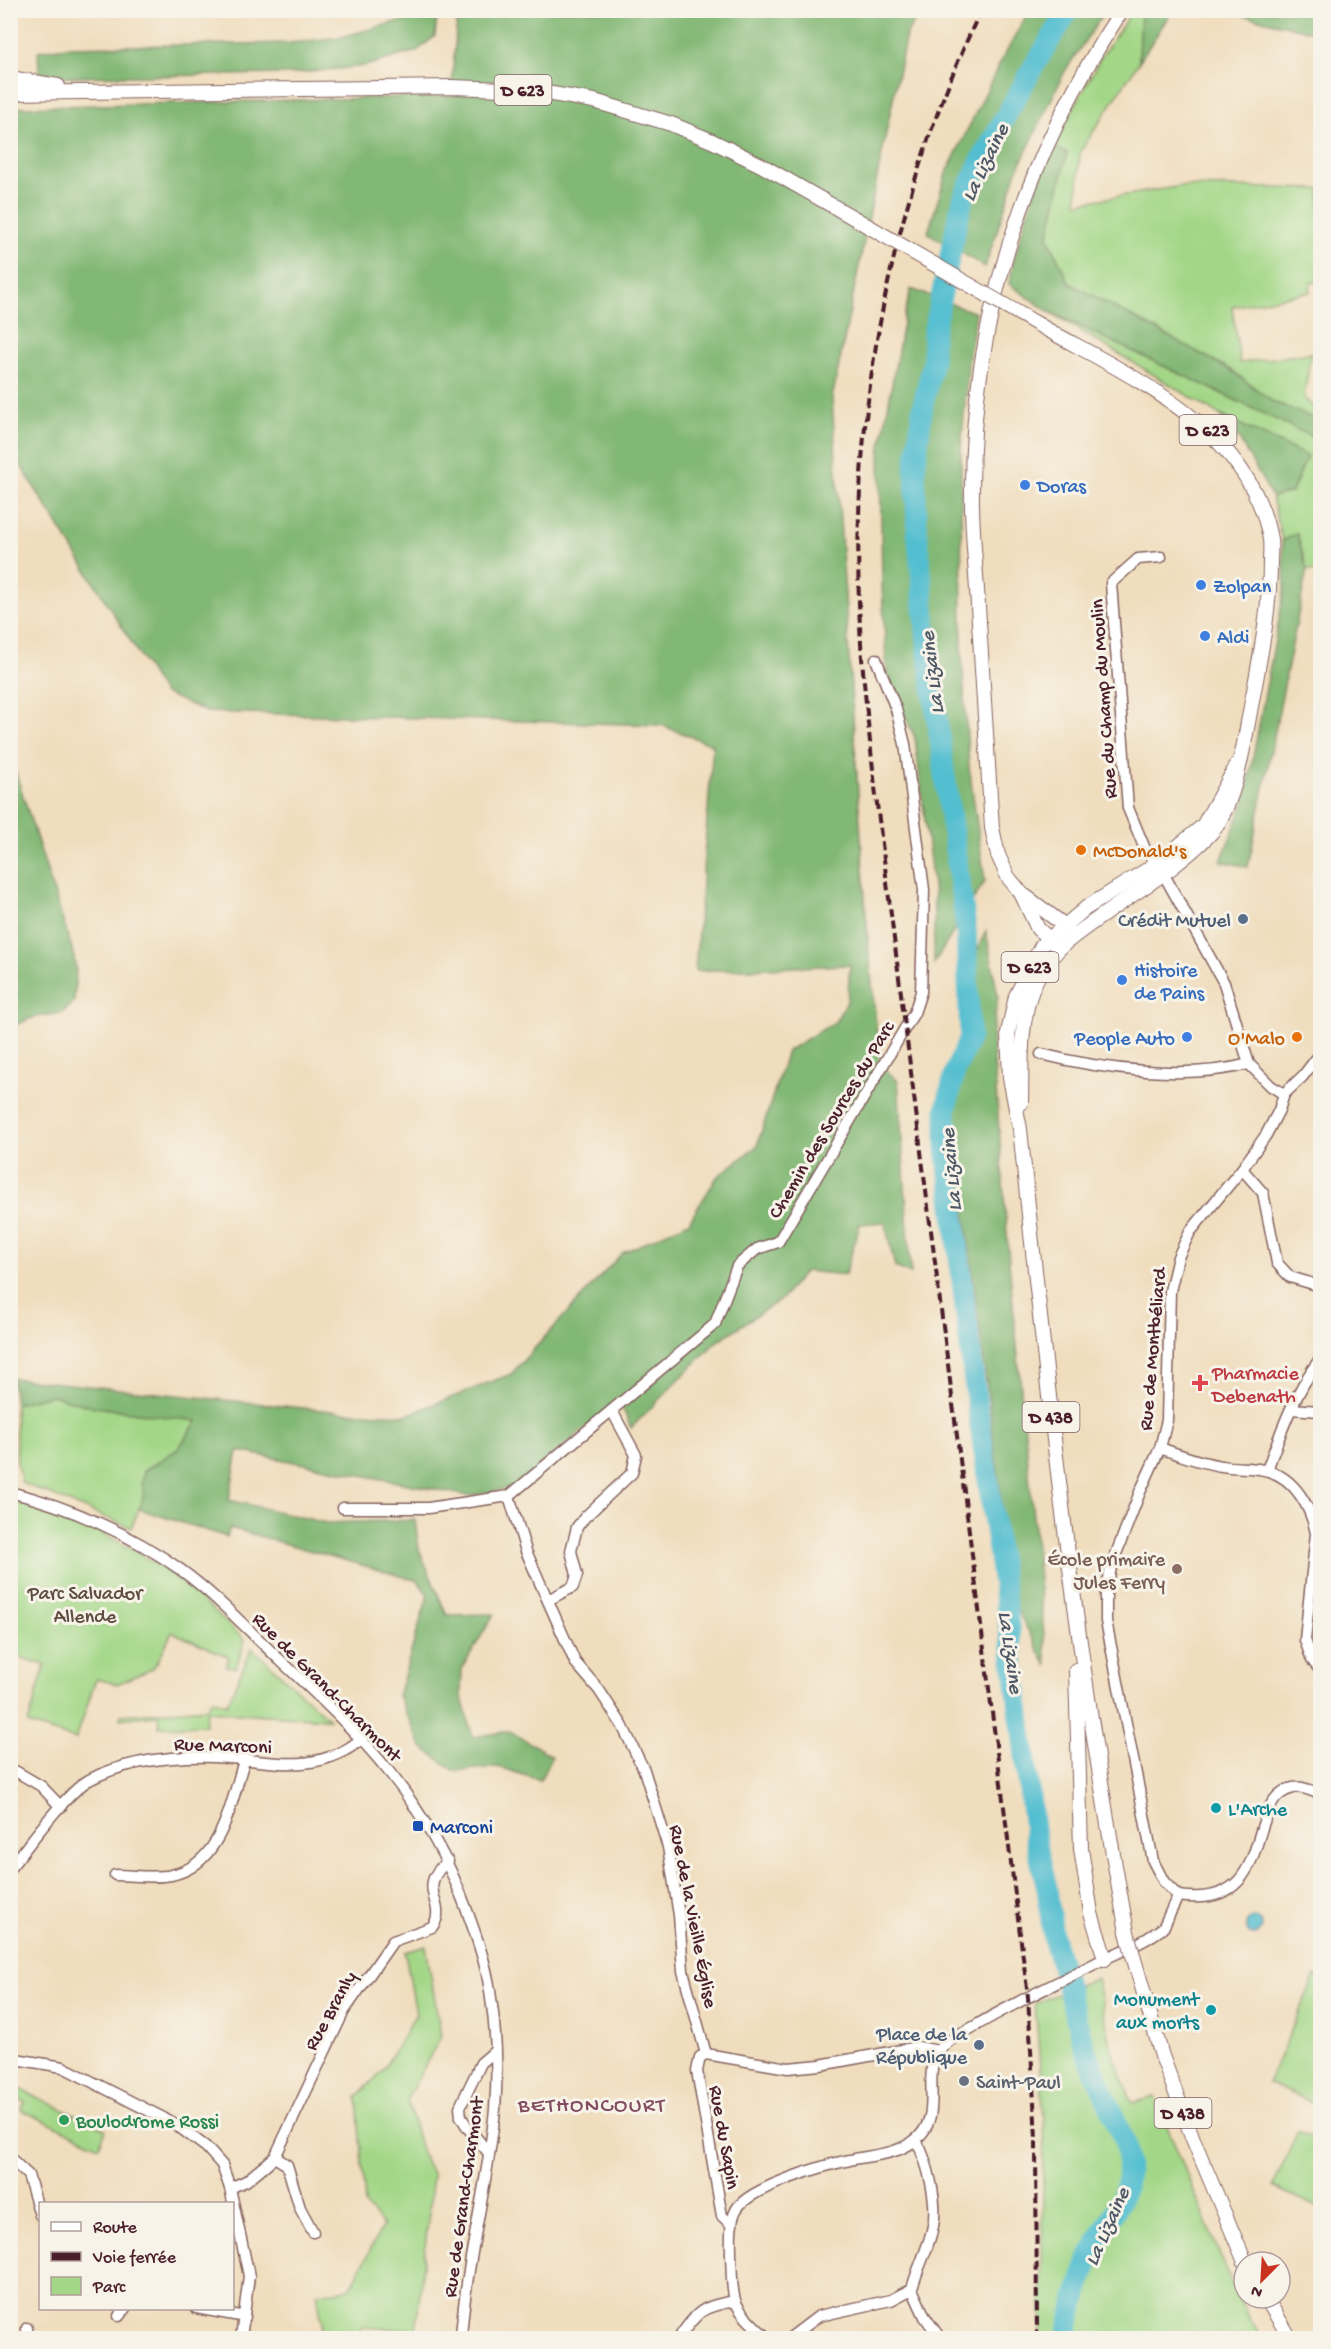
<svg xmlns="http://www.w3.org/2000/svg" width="1331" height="2349" viewBox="0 0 1331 2349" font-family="'Gochi Hand',sans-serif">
<rect width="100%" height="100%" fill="#f7f3e8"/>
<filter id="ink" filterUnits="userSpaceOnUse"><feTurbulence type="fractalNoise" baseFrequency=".0167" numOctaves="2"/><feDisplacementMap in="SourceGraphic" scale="12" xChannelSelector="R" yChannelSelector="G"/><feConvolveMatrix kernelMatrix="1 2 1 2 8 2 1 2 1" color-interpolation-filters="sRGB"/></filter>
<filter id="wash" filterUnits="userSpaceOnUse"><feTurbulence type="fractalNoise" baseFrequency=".008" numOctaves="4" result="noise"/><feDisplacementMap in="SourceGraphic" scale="24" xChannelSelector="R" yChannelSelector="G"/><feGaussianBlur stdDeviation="1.35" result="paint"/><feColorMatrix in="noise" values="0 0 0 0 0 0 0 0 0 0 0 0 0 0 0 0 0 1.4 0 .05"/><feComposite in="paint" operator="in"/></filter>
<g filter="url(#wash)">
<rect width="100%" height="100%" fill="#f0ddbd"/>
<g fill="#a3d787" stroke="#767b59" stroke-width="1.5">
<polygon points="1132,11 1141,11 1139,62 1080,152 1077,203 1182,186 1320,189 1320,283 1311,282 1310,292 1232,307 1240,363 1311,353 1304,398 1320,413 1320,572 1307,570 1297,534 1282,541 1272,497 1292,492 1307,456 1220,415 1048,311 1313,437 1315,419 1273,402 1231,370 1069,283 1048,237 1067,153 1053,147 1100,59"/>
<polygon points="52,1395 88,1406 197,1421 178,1449 144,1471 142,1483 145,1494 131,1528 22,1483 17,1464 15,1404"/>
<path d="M 10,1500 C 65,1513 136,1546 180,1581 C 203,1600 224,1620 245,1640 L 236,1668 L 226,1666 L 229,1657 L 172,1632 L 158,1661 L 152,1669 L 117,1684 L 96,1679 L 76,1739 L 28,1724 L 45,1665 L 18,1657 L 13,1672 L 11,1672 Z"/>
<polygon points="252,1648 329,1719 207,1711 205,1725 159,1727 158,1715 120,1719 121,1715 207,1708 212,1699 227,1704"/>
<polygon points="426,1946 441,2036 407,2099 423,2157 433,2175 416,2330 361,2327 360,2338 320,2338 322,2323 317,2293 350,2289 383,2225 365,2205 357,2097 383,2070 416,2014 405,1952"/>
<polygon points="1315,1976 1320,1978 1320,2106 1268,2083"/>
<polygon points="1097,1978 1112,2050 1132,2103 1155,2097 1238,2298 1261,2338 1041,2338 1044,2118 1035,2003"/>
<polygon points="20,2089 106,2130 99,2146 21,2110 25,2102 16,2098"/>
<polygon points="1298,2131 1320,2141 1320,2208 1273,2187"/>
</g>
<g fill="#82b874" stroke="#666c50" stroke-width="1.5">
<polygon points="477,11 921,11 906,35 832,399 868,943 880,1065 898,1081 911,1274 895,1267 885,1222 860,1224 845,1275 805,1271 783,1298 716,1342 631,1428 619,1400 515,1487 469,1496 238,1451 229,1500 326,1523 415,1520 419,1549 447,1615 494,1614 462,1669 461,1695 473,1737 510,1731 552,1756 540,1780 498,1767 455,1771 422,1747 398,1696 428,1595 418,1581 230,1528 227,1537 139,1509 144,1494 142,1483 144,1471 178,1449 197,1421 88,1406 52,1395 15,1404 12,1378 342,1412 407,1415 511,1374 622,1253 689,1222 717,1177 757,1146 787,1051 835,1022 847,1002 850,965 695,971 713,745 661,725 207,712 163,693 11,450 10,114 20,107 451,96 457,17"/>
<polygon points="1029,11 1105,11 1065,71 1017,171 985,267 928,233 946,174 1001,61"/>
<polygon points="1141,11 1172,11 1139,62"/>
<polygon points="1225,11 1320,11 1320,34"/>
<polygon points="437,17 435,36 417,51 365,66 291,74 65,77 39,72 38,51 67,47 289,43 341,37 396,22"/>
<path d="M 1053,147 L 1067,153 L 1048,238 L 1069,283 L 1231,370 L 1273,402 L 1316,419 L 1313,437 L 1048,311 L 1009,284 C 1018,237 1034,190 1053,147 Z"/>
<polygon points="911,289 976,313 969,355 961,450 962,659 969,767 985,881 934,963 934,894 915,738 887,676 882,585 880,452 904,317"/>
<polygon points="1220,415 1307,456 1292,492 1272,497 1235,432"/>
<polygon points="1297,533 1307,570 1248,867 1221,861 1245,800 1285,587 1282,541"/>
<polygon points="11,758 73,952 76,970 74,1002 62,1013 34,1017 11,1027"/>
<polygon points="986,931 998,996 992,1036 1009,1261 1047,1666 1014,1604 954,1125 958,1092 974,1048 978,1021 973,958"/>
</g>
<circle fill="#53bed0" stroke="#4e6e7e" stroke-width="1.5" cx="1254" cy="1926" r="8"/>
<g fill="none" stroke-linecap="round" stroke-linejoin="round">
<path stroke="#53bed0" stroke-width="21" d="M 1065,2338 C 1074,2311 1080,2282 1091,2255 C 1101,2230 1122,2207 1127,2180 C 1129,2169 1127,2155 1125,2143 L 1084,2046 L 1053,1937 L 1047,1888 L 1035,1837 L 1008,1619 L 976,1398 L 946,1148 L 946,1109 L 955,1071 L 970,1037 L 966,928 L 928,653 L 917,527 L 915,470 L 922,410 L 933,361 L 933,334 L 958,218 L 964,196 L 980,162 L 1032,69 L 1069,10"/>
</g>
</g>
<g filter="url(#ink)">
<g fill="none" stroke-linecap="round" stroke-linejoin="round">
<g stroke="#84625e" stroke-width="13">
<g id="minor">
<polyline points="1161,557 1138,559 1111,583 1128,808 1145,849 1163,873 1224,983 1249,1064 1271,1086 1284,1094"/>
<path d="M 1041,1054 C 1103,1070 1187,1080 1249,1064"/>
<polyline points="1242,1169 1263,1193 1277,1263 1290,1277 1320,1286"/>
<polyline points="1291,1409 1320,1411"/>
<path d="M 1160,1448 C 1180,1455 1201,1463 1222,1466 C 1237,1469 1254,1466 1268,1471 C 1295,1478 1311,1508 1316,1533 L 1305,1640 L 1312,1660 L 1320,1670"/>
<path d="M 1267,1470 C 1281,1431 1295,1392 1320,1359"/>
<path d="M 10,1492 C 70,1507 131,1534 181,1570 C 217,1596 249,1631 281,1661 C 364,1738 426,1799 466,1908 C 476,1935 486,1963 490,1991 C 496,2029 498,2071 495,2109 C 488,2185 466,2261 461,2338"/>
<polyline points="509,1496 526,1551 575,1662 599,1690 622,1725 644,1770 668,1847 679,1915 683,1971 706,2054"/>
<polyline points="343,1508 428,1508 509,1496 715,1324 737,1266 757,1249 778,1242 914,1013 921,992 924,890 905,744 896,709 876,659"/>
<polyline points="548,1600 573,1587 577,1575 571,1551 577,1527 585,1517 632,1473 636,1455 612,1411"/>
<polyline points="10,1768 41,1786 61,1807"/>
<path d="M 10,1868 C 28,1846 66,1793 89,1780 C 125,1761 173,1756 214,1757 C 270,1759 312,1778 362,1739"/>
<path d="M 115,1875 C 133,1875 154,1879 171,1875 C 222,1865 231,1802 244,1761"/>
<polyline points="1178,1896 1164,1882 1153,1861 1106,1621 1106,1594 1111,1567 1140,1492 1160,1448 1167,1420 1170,1291 1178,1257 1190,1232 1242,1169 1266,1135 1279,1110 1284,1094 1303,1076 1320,1054"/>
<path d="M 1178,1896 C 1280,1911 1242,1798 1293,1788 C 1302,1786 1312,1791 1320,1794"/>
<polyline points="706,2054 788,2068 820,2065 918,2047 938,2051"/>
<polyline points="706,2054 700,2057 697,2071 722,2216 732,2225"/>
<polyline points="10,2058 63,2067 175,2124 206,2147 222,2165 230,2188 249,2276 241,2338"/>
<path d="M 916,2140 C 928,2162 938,2202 933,2226 C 929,2248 917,2268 912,2289 L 925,2317 L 940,2338"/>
<polyline points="488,2152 468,2128 461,2117 460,2107 481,2063 495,2051"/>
<polyline points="275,2157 287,2165 300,2208 313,2232"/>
<polyline points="10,2158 28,2175 40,2215"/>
<path d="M 230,2188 L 246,2181 L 275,2157 L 344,2011 L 393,1941 L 432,1927 C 450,1904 413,1889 448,1861"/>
<polyline points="196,2308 245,2317"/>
<polyline points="119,2316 125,2308"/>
<polyline points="27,2338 27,2328"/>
<path d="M 679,2338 C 697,2311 703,2306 735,2301"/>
<path d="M 767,2338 C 757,2328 740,2315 735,2300 C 731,2287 732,2269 731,2255 C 731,2241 729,2219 738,2207 C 753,2187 824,2165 850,2160 C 871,2155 896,2155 914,2141 C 946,2117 921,2076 938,2052 C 946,2040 963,2033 975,2026 C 1015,2002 1058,1983 1100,1961 C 1116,1953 1133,1947 1148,1938 L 1163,1928 L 1178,1896"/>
<polyline points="790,2338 819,2316 891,2300 912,2289"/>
</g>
</g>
<g stroke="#84625e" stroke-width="16">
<g id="major">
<polyline points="10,78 58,86"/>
<polyline points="10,93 453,87 528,90 594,101 671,124 712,141 761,165 854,218"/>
<polyline points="1025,896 1064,925 1068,931"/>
<path d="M 1054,943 L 1038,929 L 1021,893 L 1008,877 L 998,855 L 992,828 C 988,754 983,680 978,606 C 976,567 971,527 972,488 C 972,316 1027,153 1122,10"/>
<path d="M 1021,1103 C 1022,1066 1019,1025 1032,990 C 1045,953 1075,935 1106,913 C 1140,889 1179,866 1208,836 C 1237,807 1245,735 1253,696 C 1261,652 1270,608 1270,563 C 1270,555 1271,547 1270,539 C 1250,426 1127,375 1039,325"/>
<polyline points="1076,1670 1081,1849 1091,1913 1105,1959"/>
<path d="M 1127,1932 C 1077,1666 1048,1398 1020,1129 L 1010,1078 L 1008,1033 L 1016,996 L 1042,945 L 1086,908 L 1158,863 L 1203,826 L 1241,758"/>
<polyline points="1134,1959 1162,2056 1193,2139 1245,2262"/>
<polyline points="1266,2298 1290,2338"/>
</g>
</g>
<use href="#minor" stroke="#fff" stroke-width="10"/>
<use href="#major" stroke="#fff" stroke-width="14"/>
<path stroke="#4a1f2b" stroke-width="4" stroke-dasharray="9 4.5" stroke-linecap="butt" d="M 981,10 C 894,193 852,399 859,602 C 861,667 869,732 876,796 L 1028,1997 L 1036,2138 L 1037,2338"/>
<g stroke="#84625e" stroke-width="16" stroke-linecap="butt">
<g id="major-bridge">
<polyline points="854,218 1039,325"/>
<polyline points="1127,1932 1134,1959"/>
</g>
</g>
<use href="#major-bridge" stroke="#fff" stroke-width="14"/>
</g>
</g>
<g fill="#3f7fe0" stroke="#f7f3e8" stroke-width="2">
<circle cx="1025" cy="485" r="6"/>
<circle cx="1201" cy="585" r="6"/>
<circle cx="1205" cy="636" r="6"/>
<circle cx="1122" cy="980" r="6"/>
<circle cx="1187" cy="1037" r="6"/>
</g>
<g fill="#e8710a" stroke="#f7f3e8" stroke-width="2">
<circle cx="1081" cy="850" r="6"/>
<circle cx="1297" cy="1037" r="6"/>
</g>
<g fill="#5c6f8a" stroke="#f7f3e8" stroke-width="2">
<circle cx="1243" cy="919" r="6"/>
<circle cx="979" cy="2045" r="6"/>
</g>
<path fill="#e0444e" stroke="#f7f3e8" stroke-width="2" d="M1197 1374h6v6h6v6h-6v6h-6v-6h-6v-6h6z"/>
<circle fill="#8d6e63" stroke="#f7f3e8" stroke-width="2" cx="1177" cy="1569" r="6"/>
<g fill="#0f9aa8" stroke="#f7f3e8" stroke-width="2">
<circle cx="1216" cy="1808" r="6"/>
<circle cx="1211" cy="2010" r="6"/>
</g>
<rect fill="#1a4fb4" stroke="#f7f3e8" stroke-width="2" x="412" y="1820" width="12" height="12" rx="3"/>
<circle fill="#6b7280" stroke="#f7f3e8" stroke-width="2" cx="964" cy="2081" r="6"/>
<circle fill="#2e9e5b" stroke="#f7f3e8" stroke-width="2" cx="64" cy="2120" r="6"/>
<g text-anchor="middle" stroke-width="6" stroke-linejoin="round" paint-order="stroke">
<g fill="#f7f3e8" stroke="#7e5f64" stroke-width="1.5">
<rect x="494.5" y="75" width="57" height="30" rx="4.5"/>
<rect x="1179.5" y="415" width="57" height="30" rx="4.5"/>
<rect x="1001.5" y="952" width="57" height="30" rx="4.5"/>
<rect x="1022.5" y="1402" width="57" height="30" rx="4.5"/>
<rect x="1154.5" y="2098" width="57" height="30" rx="4.5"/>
</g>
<g font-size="18" font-weight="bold" fill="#4a1f2b">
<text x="523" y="96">D 623</text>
<text x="1208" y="436">D 623</text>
<text x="1030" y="973">D 623</text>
<text x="1051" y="1423">D 438</text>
<text x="1183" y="2119">D 438</text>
</g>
<g font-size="20" fill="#366cbe" stroke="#f7f3e8" text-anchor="start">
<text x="1037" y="492">Doras</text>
<text x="1213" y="592">Zolpan</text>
<text x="1217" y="643">Aldi</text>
<text x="1134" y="976">Histoire<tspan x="1134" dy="23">de Pains</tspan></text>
<text x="1175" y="1044" text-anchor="end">People Auto</text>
</g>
<g font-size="20" fill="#4a1f2b" stroke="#f7f3e8">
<text transform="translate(1102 699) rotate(-94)" y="7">Rue du Champ du Moulin</text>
<text transform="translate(830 1119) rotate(-59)" y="7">Chemin des Sources du Parc</text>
<text transform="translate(1151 1349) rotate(-85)" y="7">Rue de Montbéliard</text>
<text transform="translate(328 1686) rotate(45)" y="7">Rue de Grand-Charmont</text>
<text transform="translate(223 1744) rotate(2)" y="7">Rue Marconi</text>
<text transform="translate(695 1916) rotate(79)" y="7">Rue de la Vieille Église</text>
<text transform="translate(329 2010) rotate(-61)" y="7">Rue Branly</text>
<text transform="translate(726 2137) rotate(80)" y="7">Rue du Sapin</text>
<text transform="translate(462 2197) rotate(-82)" y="7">Rue de Grand-Charmont</text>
</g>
<g font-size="20" fill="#c56008" stroke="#f7f3e8" text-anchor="start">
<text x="1093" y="857">McDonald's</text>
<text x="1285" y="1044" text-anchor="end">O'Malo</text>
</g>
<g font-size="20" fill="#4e5e75" stroke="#f7f3e8" text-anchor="end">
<text x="1231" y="926">Crédit Mutuel</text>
<text x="967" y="2040">Place de la<tspan x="967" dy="23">République</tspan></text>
</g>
<g font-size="20" fill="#be3a42" stroke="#f7f3e8" text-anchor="start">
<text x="1212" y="1379">Pharmacie<tspan x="1212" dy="23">Debenath</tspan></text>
</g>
<g font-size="20" fill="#785e54" stroke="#f7f3e8" text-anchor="end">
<text x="1165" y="1565">École primaire<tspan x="1165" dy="23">Jules Ferry</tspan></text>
</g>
<g font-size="20" fill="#604d42" stroke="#f7f3e8">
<text x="85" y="1599">Parc Salvador<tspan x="85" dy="23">Allende</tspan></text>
</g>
<g font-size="20" fill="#0d838f" stroke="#f7f3e8" text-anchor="start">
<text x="1228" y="1815">L'Arche</text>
<text x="1199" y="2005" text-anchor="end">Monument<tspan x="1199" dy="23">aux morts</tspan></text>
</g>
<g font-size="20" fill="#164399" stroke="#f7f3e8" text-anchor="start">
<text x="430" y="1833">Marconi</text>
</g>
<g font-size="20" fill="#5b616d" stroke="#f7f3e8" text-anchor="start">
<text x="976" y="2088">Saint-Paul</text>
</g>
<g font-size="20" fill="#27864d" stroke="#f7f3e8" text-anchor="start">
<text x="76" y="2127">Boulodrome Rossi</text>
</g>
<g font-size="21" font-style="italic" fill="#4d5765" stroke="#f7f3e8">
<text transform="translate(984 162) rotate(-64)" y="7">La Lizaine</text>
<text transform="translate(931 673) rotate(-97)" y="7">La Lizaine</text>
<text transform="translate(950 1170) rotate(-95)" y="7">La Lizaine</text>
<text transform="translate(1012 1652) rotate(82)" y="7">La Lizaine</text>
<text transform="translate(1106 2226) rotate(-66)" y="7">La Lizaine</text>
</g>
<g font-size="22" letter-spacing="1.5" fill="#824c61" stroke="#f7f3e8">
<text x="592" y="2111">BETHONCOURT</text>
</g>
</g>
<rect width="1331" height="2349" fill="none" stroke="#f7f3e8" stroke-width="36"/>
<rect x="39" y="2202" width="195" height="108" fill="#f7f3e8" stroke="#b29e9c" stroke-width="1.5"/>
<rect x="51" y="2222" width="30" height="9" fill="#ffffff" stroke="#b29e9c" stroke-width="1.5"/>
<text x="93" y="2232" font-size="18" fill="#4a1f2b">Route</text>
<rect x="51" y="2252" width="30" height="9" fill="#4a1f2b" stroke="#b29e9c" stroke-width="1.5"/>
<text x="93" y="2262" font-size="18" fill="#4a1f2b">Voie ferrée</text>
<rect x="51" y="2277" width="30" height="18" fill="#a3d787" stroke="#b29e9c" stroke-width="1.5"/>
<text x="93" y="2292" font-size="18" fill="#4a1f2b">Parc</text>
<g transform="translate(1262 2280) rotate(204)"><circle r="28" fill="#f7f3e8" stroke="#b29e9c" stroke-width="1.5"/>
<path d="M0-4.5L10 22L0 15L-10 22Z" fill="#c8321e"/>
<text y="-9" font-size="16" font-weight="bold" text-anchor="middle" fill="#4a1f2b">N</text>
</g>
</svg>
